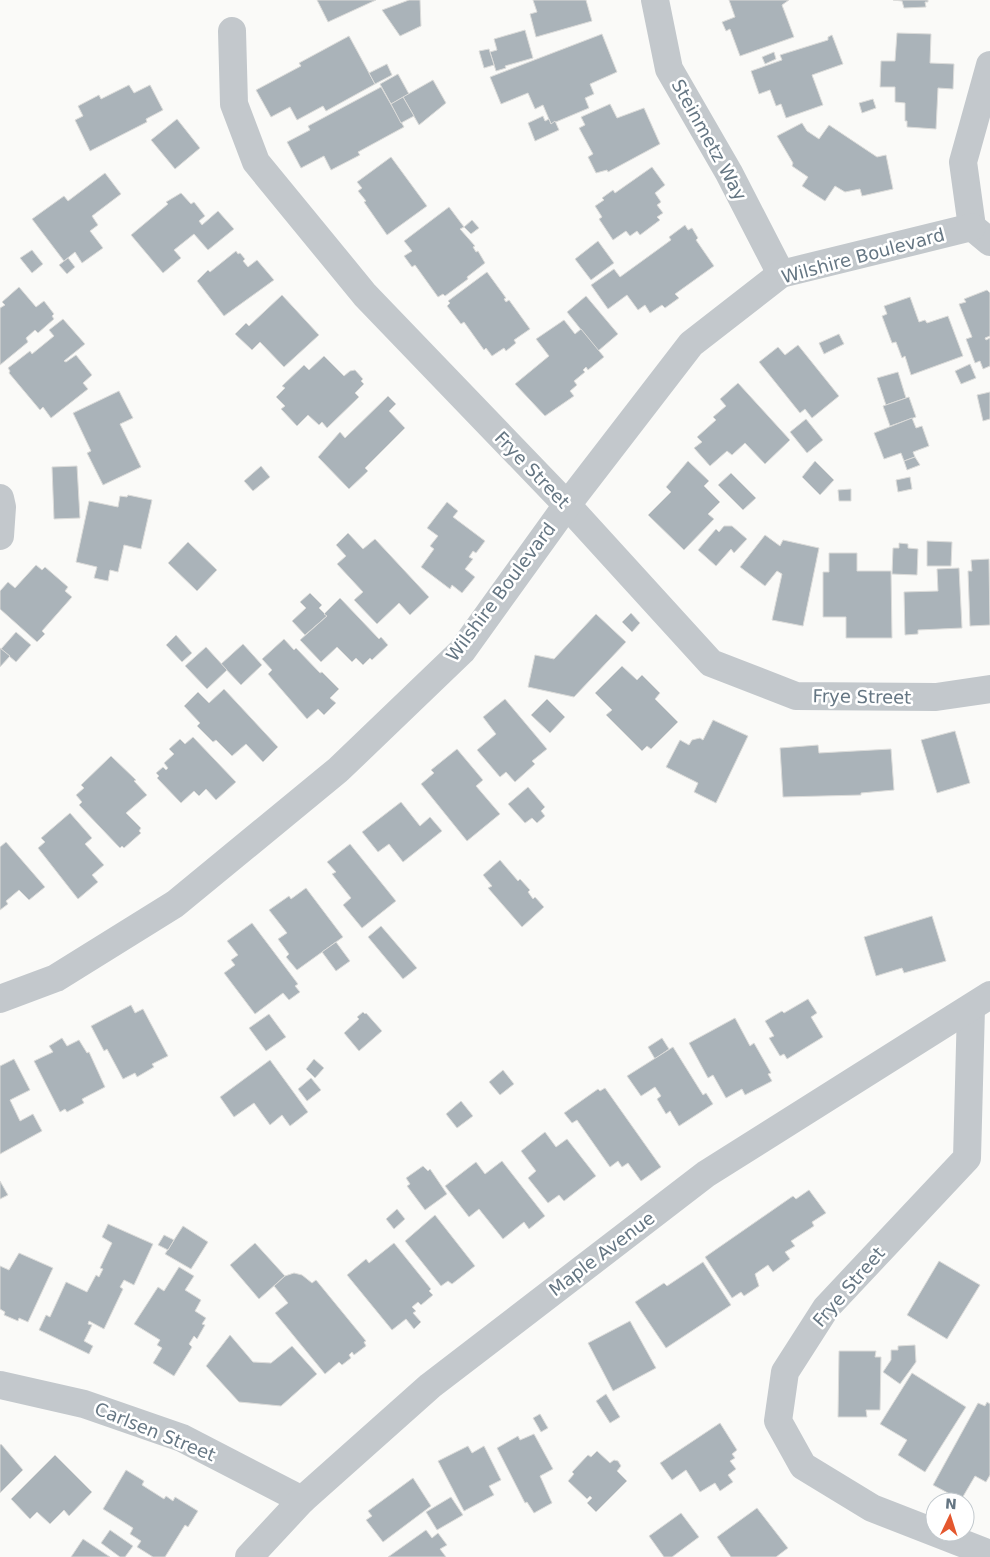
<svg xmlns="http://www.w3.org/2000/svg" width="990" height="1557" viewBox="0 0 990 1557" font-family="'DejaVu Sans',sans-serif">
<rect width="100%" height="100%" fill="#fafaf8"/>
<g fill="#aab3b9" stroke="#dcdcda">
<polygon points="317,0 376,0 328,22"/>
<polygon points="409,0 420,0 421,26 400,36 382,10"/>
<polygon points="533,0 586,0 592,21 536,37 530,14 537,12"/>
<polygon points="729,0 789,0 782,5 794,37 740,56 730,29 726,31 722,22 735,17"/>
<polygon points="893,0 928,0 928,2 925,2 926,7 904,8 902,1"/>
<polygon points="525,30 533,58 505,66 506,68 496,71 490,52 497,50 494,39"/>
<polygon points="897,33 931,34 930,63 954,64 953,89 938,88 936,129 907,127 907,121 905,121 905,103 895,102 895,87 880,87 881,61 895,61"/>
<polygon points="602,34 617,72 590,84 594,94 585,98 589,108 551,124 543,105 535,109 528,93 501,104 490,77"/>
<polygon points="832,35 843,64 812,75 823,105 786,118 781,104 776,106 770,90 759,94 751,71 782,60 780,55 828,40 828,37"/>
<polygon points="349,36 375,84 326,111 323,106 297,120 290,107 271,117 256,90 301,66 299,63"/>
<polygon points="489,49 494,65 484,68 479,51"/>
<polygon points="774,52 776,59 765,64 762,57"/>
<polygon points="387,64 392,75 375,84 369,73"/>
<polygon points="398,74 409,94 391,104 380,84"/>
<polygon points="433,80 446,103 419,125 403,97"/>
<polygon points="129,85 134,93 150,85 163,110 146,119 147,122 90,151 75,120 83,116 78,106 99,95 101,99"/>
<polygon points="381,87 404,127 358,152 360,155 331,170 324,156 301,168 287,142 310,130 308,126"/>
<polygon points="403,97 414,116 401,123 391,104"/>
<polygon points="873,99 876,108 862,113 859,103"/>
<polygon points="610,104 617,118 644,108 660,144 608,172 607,170 596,173 588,157 593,154 579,128 585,125 581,117"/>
<polygon points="543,116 545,121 549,119 551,124 555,121 559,130 535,141 528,123"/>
<polygon points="177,119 200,148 175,169 151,140"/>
<polygon points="802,123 807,131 819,139 829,125 877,157 886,155 893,189 862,196 860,189 845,192 835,186 825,201 802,186 808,177 792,166 793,163 777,136"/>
<polygon points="391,157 427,206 387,235 364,202 366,201 358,191 362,188 357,182"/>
<polygon points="652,167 665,185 655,193 661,202 657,205 663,213 657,217 660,220 640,235 637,231 630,236 626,231 613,240 599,219 602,217 595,206 604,200 602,198 613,190 615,193"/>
<polygon points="105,173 121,194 92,216 98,225 90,231 103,248 82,263 75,252 64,261 32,219 64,196 68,201"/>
<polygon points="181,193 191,204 194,202 205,216 199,221 202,225 218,211 234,229 208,250 194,234 174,250 181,258 163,273 131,235 168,204 166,202"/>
<polygon points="449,207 464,227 460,229 475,246 473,247 476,252 478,251 485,263 467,277 468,279 445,296 443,294 438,297 415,265 412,267 404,256 412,251 404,241"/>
<polygon points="472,220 479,228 471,234 464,227"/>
<polygon points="685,225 688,230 692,228 698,238 696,240 714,266 675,294 679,298 665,308 662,305 650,313 645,305 638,310 627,295 608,309 591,285 614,269 620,277 671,240 669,237"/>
<polygon points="598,241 614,263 591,280 575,259"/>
<polygon points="32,250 43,264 32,273 20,258"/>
<polygon points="236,251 238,254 240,253 245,259 243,261 248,267 257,260 274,280 224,316 197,281 208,270 210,272"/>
<polygon points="68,258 75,267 67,274 59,265"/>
<polygon points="487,272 506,298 504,299 506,302 509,300 530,329 514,340 516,343 506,351 504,348 492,356 486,348 484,350 464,322 461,324 447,306 450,303 448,301"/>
<polygon points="19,287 36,307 44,301 54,314 52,316 54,319 38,333 35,330 26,338 28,342 0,365 0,308 5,305 2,302"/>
<polygon points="987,290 990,293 990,336 985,338 986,340 990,338 990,366 983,369 980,361 975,363 966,339 972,337 959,304 966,302 964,299"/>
<polygon points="282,295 319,335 284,367 260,342 252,350 235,334 246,323 249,326"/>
<polygon points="586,296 618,334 598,351 567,312"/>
<polygon points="910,297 919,322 925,320 927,323 948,316 963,356 911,375 905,356 902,358 896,342 892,343 882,316 887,314 884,306"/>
<polygon points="63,319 85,344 64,361 66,362 76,355 92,375 83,383 88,389 51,418 43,407 40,410 9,373 10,371 8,368 30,351 32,354 54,336 49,330"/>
<polygon points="564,320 575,334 581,329 604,357 588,370 586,367 583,370 585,372 574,381 577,385 570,391 574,396 545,416 515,384 549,356 536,339"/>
<polygon points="839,334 844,344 824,354 819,343"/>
<polygon points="798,345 839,396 812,418 805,409 800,413 759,362 778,347 785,355"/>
<polygon points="324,356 344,376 350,371 355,370 363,379 361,381 364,384 355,393 359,397 327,428 322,422 319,425 308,415 297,426 281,409 285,406 276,397 285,388 282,386 304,365 309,370"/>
<polygon points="970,364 976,378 961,384 955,371"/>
<polygon points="898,372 906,398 886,405 877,378"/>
<polygon points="738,383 790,440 765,464 745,443 732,455 727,451 710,466 694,448 702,442 697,437 716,420 713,417 726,406 720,399"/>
<polygon points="119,391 133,418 120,424 141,467 103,485 87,453 91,451 73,413"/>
<polygon points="990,392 990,419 983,421 977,395"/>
<polygon points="388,396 396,404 389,411 405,428 365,468 368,471 349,489 318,457 340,432 345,438"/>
<polygon points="909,397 916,417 890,426 883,406"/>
<polygon points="912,418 916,428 922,426 929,446 913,452 915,457 904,461 901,453 884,459 874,433"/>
<polygon points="806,419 823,440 807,453 790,432"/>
<polygon points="915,457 920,465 907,470 904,461"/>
<polygon points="688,461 709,481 704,486 720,502 708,514 714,519 684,550 648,515 671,492 666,487"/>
<polygon points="815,461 834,480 820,495 802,477"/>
<polygon points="77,466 80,518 54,519 52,467"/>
<polygon points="261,466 270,477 253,491 244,481"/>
<polygon points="731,473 756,498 743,510 718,485"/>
<polygon points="910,477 912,489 898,492 896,480"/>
<polygon points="851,489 851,501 839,501 838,490"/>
<polygon points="128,495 152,500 141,549 124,545 118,572 110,570 108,581 94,578 97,567 76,562 89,501 118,507 120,496 127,497"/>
<polygon points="447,502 458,511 453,517 485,541 476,553 473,551 469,557 473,559 465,569 475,577 462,593 452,585 450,589 421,567 434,549 430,546 438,536 427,528"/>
<polygon points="724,526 732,526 747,539 734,553 731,549 716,566 698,550 716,529 719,532"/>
<polygon points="348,533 363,549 375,539 429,597 410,615 399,603 377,624 354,600 363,592 337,564 346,556 336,545"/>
<polygon points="765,535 780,546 783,540 819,548 803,626 772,620 782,574 777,571 765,586 740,567"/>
<polygon points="927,541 952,542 951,566 927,566"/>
<polygon points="188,542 217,570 197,591 168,563"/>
<polygon points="899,543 908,544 908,548 918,549 917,575 892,574 893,548 899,548"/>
<polygon points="829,553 857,553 857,571 891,571 892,638 846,638 846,617 823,617 823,572 829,572"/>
<polygon points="989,559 990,625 970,626 968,571 972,571 971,560"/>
<polygon points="36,565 42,570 45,567 68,587 65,591 72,597 42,631 45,634 37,642 0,609 0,591 8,582 15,588"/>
<polygon points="959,568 962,628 918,630 918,634 905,635 904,592 938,591 937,569"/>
<polygon points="310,593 322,605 319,608 327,616 305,635 292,621 306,608 300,602"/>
<polygon points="340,598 379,639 381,637 388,645 372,660 370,658 363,665 356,658 352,662 337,647 321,662 300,640 327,616 324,614"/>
<polygon points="631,613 640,623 632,632 622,622"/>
<polygon points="596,614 626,642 574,697 528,687 535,655 554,659"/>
<polygon points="16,632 31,645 16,662 1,649"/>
<polygon points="176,635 192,653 182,662 166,645"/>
<polygon points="284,639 294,650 296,648 320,673 322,672 339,689 330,698 336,703 324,715 318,709 307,719 268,674 272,670 262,659"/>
<polygon points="243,644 262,665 241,685 221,664"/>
<polygon points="206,647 227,670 207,689 185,666"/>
<polygon points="0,648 10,656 0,667"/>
<polygon points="622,666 637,680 642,675 660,693 655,699 678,722 651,749 647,746 642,751 606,715 612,710 595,693"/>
<polygon points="224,689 278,747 263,762 246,744 232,756 216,740 213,742 197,726 200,723 184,706 198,692 209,703"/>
<polygon points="505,699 547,749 532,761 535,764 515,782 506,772 500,777 477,750 496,734 483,717"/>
<polygon points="547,699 565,717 550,733 531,715"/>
<polygon points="713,720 748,736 716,803 694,792 698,783 666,767 680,740 689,745 692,740 700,738 703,740"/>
<polygon points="955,731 970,783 937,793 921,740"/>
<polygon points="193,737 236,782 216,800 206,789 199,796 194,791 181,803 157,778 159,776 156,773 163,767 166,770 168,768 164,763 174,754 169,749 180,739 185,744"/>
<polygon points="818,745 819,753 891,749 894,790 861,793 861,795 783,797 780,748"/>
<polygon points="457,749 483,780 476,786 500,814 467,841 421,784 434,773 431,770"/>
<polygon points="111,756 136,780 134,781 147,795 126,813 141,828 139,831 141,833 124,848 122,846 120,848 79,805 82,802 76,795 84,788 81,785"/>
<polygon points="528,787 545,807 541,811 545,816 537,823 532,818 525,823 508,804"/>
<polygon points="401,802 420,826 430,817 442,831 403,862 389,844 378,852 362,832"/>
<polygon points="70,813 92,838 85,844 104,865 92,875 98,882 78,899 38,848 45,842 41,838"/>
<polygon points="6,842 45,887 29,900 19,890 6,901 8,904 0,910 0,847"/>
<polygon points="350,844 396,901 362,928 343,905 351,898 332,874 336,872 327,862"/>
<polygon points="500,860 518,881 520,879 530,890 528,892 533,899 535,897 544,907 522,927 488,888 492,886 483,875"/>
<polygon points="306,888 343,937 297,970 286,957 289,954 278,939 287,933 269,910 289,896 291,899"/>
<polygon points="932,916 946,961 904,973 902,968 876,976 864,937"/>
<polygon points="252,923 298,984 295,986 300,992 289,1000 283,993 255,1014 224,973 235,965 231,960 238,955 227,941"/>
<polygon points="381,926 417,968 403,979 368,937"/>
<polygon points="336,942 350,961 336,971 322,952"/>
<polygon points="808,999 817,1013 811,1017 823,1037 787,1059 784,1054 780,1056 769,1038 774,1036 765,1021 782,1011 784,1013"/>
<polygon points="131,1005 135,1013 143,1009 168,1056 152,1064 154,1067 137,1077 135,1073 123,1079 107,1049 104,1051 91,1026"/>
<polygon points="363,1012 365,1014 366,1013 382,1031 359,1051 344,1033 359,1019 357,1017"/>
<polygon points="269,1014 286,1037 266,1051 249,1028"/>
<polygon points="735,1018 750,1046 754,1043 771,1073 768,1074 772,1081 745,1095 742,1089 726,1098 713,1075 708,1078 689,1043"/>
<polygon points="62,1038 67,1046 79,1040 87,1053 89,1052 105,1087 82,1099 84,1103 67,1112 65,1109 60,1112 34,1061 53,1052 49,1046"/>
<polygon points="662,1038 669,1049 655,1059 648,1047"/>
<polygon points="673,1047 703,1095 706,1093 713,1104 679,1126 670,1111 666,1114 657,1099 661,1096 655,1087 641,1096 627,1076"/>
<polygon points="14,1059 30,1090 10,1100 20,1121 33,1114 42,1131 0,1154 0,1066"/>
<polygon points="314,1059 324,1068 315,1078 306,1069"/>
<polygon points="270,1060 308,1112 290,1126 282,1115 270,1125 254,1103 234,1117 220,1097"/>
<polygon points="503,1070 514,1084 500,1095 489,1082"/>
<polygon points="311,1078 321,1090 307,1101 298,1089"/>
<polygon points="605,1088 661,1167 641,1181 628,1163 622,1167 618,1161 610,1167 577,1120 572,1123 564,1113 598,1089 600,1091"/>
<polygon points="461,1101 473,1116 457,1128 446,1114"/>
<polygon points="545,1132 556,1147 567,1139 596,1176 564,1201 559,1195 548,1203 528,1178 536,1171 521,1151"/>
<polygon points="502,1161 545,1216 529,1229 524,1222 503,1239 479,1209 469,1217 445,1186 476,1162 485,1174"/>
<polygon points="423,1166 428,1171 430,1169 447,1194 425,1210 407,1186 410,1184 406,1178"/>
<polygon points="0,1181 8,1195 0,1199"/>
<polygon points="809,1190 826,1213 812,1222 814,1226 791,1241 795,1246 785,1252 790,1259 773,1272 768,1265 755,1274 759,1286 744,1296 741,1292 732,1298 705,1257 793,1196 796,1199"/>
<polygon points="397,1209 405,1219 394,1229 386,1219"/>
<polygon points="435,1215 475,1266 452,1284 448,1281 441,1286 405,1241"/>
<polygon points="108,1224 153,1244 134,1285 124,1280 120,1287 123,1289 104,1329 89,1321 88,1324 92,1325 84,1341 93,1346 89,1354 39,1330 46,1315 50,1317 66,1282 87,1292 96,1275 99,1277 103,1269 100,1268 112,1243 102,1237"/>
<polygon points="183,1226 208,1242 191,1269 165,1254"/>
<polygon points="164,1235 174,1240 168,1250 158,1245"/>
<polygon points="255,1243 285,1276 259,1299 230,1265"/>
<polygon points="394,1243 431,1289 429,1291 433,1295 421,1305 418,1302 412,1307 416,1311 413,1313 421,1322 414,1329 406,1319 392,1330 347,1275 366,1259 369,1263"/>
<polygon points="19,1253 53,1268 28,1322 19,1318 18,1321 4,1315 5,1312 0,1309 0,1266 9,1270"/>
<polygon points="939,1261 980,1285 947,1339 907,1315"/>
<polygon points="703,1262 731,1305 666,1348 635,1302 664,1283 667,1286"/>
<polygon points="179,1267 194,1276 185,1290 201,1300 195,1311 206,1318 202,1324 205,1325 197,1339 194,1336 189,1344 192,1347 174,1376 153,1363 162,1348 157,1345 160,1340 134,1324 158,1287 164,1291"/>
<polygon points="294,1273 302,1275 312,1283 316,1280 366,1341 364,1342 366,1346 354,1355 352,1352 349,1355 351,1358 342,1365 339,1362 325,1374 275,1313 288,1303 274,1286 285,1276"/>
<polygon points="630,1321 656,1368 613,1391 588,1343"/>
<polygon points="230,1335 253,1362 271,1363 292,1346 317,1374 281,1406 239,1402 206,1366"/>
<polygon points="915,1345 916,1362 900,1384 883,1372 891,1360 891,1350 898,1350 898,1346"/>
<polygon points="839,1351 876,1351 875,1357 881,1357 880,1410 866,1410 867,1417 838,1417"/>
<polygon points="912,1373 966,1407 925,1472 898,1455 907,1440 880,1424"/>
<polygon points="606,1394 620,1417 610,1423 596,1401"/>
<polygon points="987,1402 990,1404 990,1475 986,1482 975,1476 961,1500 933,1485 978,1403 985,1406"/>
<polygon points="540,1414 548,1428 541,1432 533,1418"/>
<polygon points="720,1423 737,1450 732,1454 735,1458 730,1461 736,1469 728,1475 733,1482 720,1491 715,1483 700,1492 686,1470 672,1480 660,1463"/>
<polygon points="534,1434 553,1469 540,1476 552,1503 534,1513 527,1502 525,1503 497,1448 518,1436 520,1440"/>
<polygon points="1,1444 23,1470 0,1493 0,1445"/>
<polygon points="468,1446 472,1453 484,1446 501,1480 489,1486 494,1495 464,1511 438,1461"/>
<polygon points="597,1451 610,1463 614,1460 618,1461 621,1466 617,1471 627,1481 596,1512 587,1503 592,1498 590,1496 587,1499 568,1481 574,1474 572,1472 588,1455 591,1457"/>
<polygon points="55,1455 92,1492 69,1516 64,1510 50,1524 37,1512 30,1519 11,1499"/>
<polygon points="126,1470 144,1481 142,1485 164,1499 166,1496 173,1501 175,1497 198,1511 188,1527 185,1525 165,1557 153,1557 137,1547 141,1541 130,1534 133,1528 103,1509"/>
<polygon points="413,1478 431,1506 383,1542 366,1520 372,1516 368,1511"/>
<polygon points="451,1497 463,1515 437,1530 426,1512"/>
<polygon points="757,1508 788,1548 776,1557 731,1557 717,1537"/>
<polygon points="681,1513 699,1537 672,1557 664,1557 649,1536"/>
<polygon points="110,1530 133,1546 125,1557 120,1557 101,1543"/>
<polygon points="426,1530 432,1538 438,1533 447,1545 440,1549 446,1557 388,1557"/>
<polygon points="83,1539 110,1557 71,1557"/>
</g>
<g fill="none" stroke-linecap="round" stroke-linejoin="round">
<g stroke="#c3c8cc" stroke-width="28">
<polyline points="655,0 669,69 729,173 781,274"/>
<polyline points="232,31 234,104 256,162 365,295 567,505 711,663 796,696 936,697 990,689"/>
<polyline points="990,65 963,162 972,227 990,242"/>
<polyline points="0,498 2,507 0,536"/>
<polyline points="0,999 56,978 175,904 338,770 462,651 567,505 691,344 781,274 972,227"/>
<polyline points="971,1008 967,1158 826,1308 785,1372 778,1421 803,1466 872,1508 990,1554"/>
<polyline points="0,1385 84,1404 182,1438 302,1500"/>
<polyline points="249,1557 302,1500 430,1386 706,1174 990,995"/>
</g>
</g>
<g text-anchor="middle" stroke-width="5" stroke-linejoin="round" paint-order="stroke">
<g font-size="18" fill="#657683" stroke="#fff">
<text transform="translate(709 140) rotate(61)" y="6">Steinmetz Way</text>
<text transform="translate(863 256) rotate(-15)" y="6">Wilshire Boulevard</text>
<text transform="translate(532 470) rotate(46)" y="6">Frye Street</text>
<text transform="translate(501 592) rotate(-53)" y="6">Wilshire Boulevard</text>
<text transform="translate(862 697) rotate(1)" y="6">Frye Street</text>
<text transform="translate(602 1254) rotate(-37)" y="6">Maple Avenue</text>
<text transform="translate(849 1287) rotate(-49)" y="6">Frye Street</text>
<text transform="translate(155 1432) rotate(22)" y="6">Carlsen Street</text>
</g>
</g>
<g transform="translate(950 1517) rotate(4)"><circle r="24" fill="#ffffff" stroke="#c1c8cd"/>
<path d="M0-4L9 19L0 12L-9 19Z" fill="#e4572e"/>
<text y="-8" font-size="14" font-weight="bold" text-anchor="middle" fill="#657683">N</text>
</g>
</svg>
